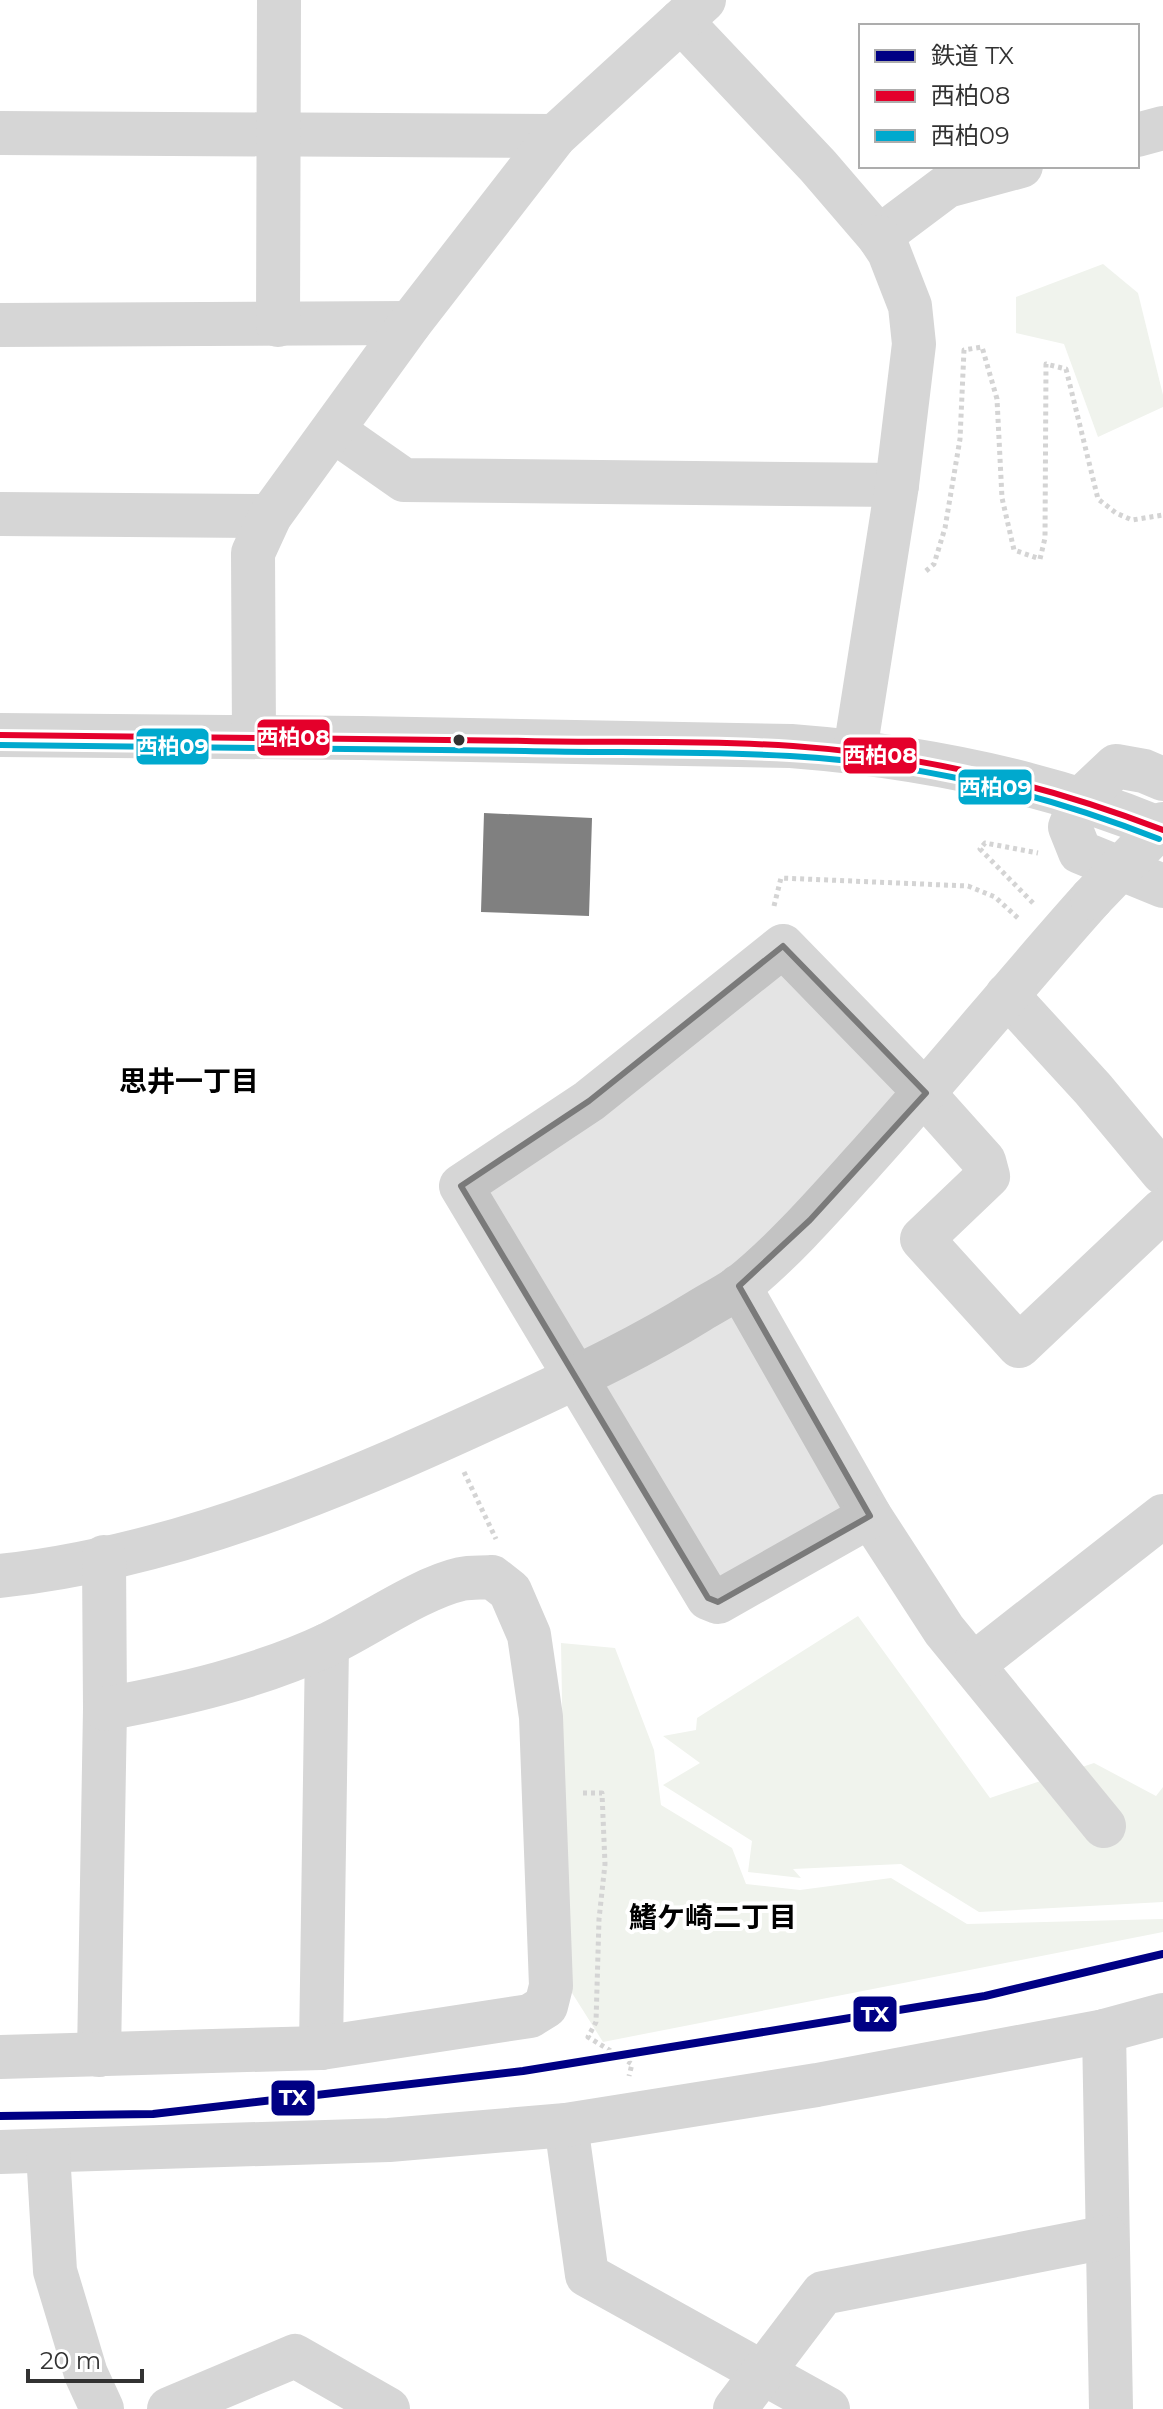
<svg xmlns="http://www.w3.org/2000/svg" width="1163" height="2409" viewBox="0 0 1163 2409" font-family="Montserrat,'Noto Sans JP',sans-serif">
<rect width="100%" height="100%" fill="#fff"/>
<g fill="#f0f3ed">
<polygon points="1103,264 1138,293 1163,395 1163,407 1098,437 1064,344 1016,333 1016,297"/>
<polygon points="858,1616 990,1798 1094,1763 1156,1796 1163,1787 1163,1902 979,1912 901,1864 793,1869 801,1878 748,1872 752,1841 663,1785 700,1763 663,1736 696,1730 697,1718"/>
<polygon points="561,1643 615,1648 654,1750 661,1805 732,1848 746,1884 800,1890 891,1878 967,1924 1163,1919 1163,1932 603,2042 567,1985"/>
</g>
<polygon fill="#808080" points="484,813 592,818 589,916 481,912"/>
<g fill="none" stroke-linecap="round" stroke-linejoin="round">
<g stroke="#d4d4d4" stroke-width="5" stroke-dasharray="4 4" stroke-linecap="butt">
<polyline points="926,571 934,564 945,528 960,439 964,350 982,347 997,399 1002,498 1014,550 1040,559 1045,538 1046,364 1066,369 1098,499 1116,513 1132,520 1163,515"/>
<polyline points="1033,903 980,849 985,843 1038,853"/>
<polyline points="774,906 781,878 968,886 995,897 1019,919"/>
<polyline points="464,1472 496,1539"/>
<polyline points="583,1793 602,1793 605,1864 599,1919 596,2022 588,2037 632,2064 629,2076"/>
</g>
<g stroke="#d6d6d6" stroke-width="44">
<polyline points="681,21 818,166 879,237 947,186 1021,166"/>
<polyline points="0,133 555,136"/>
<polyline points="1137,135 1163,128"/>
<polyline points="0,325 410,323"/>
<polyline points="278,325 279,0"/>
<polyline points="334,431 404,480 897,485"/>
<polyline points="0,514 270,516"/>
<path d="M 0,735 L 361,738 L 791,746 C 919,756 1044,780 1163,830"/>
<polyline points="254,737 253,553 270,516 410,323 555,136 704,0"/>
<polyline points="855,751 897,485 914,344 910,306 889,252 879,237"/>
<polyline points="1163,779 1144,771 1116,766 1081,799 1070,827 1080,852 1163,886"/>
<polyline points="1007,995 1093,1089 1163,1173"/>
<polyline points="924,1094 984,1161 988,1176 922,1239 1019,1346 1163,1210"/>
<polyline points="739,1286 870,1516 944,1630 1104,1826"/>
<polyline points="870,1516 718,1602 708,1598 461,1186 589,1101 783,946 926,1093"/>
<path d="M 0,1576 C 186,1556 360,1478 528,1400 C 586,1373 644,1345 699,1311 C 712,1303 726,1296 739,1287 C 781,1254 825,1204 861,1164 C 940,1077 1014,985 1092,898"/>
<polyline points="974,1664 1163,1516"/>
<polyline points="1104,2031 1111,2409"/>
<polyline points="321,2048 327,1645"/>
<polyline points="99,2055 105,1709 104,1557"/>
<path d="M 0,2057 L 321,2048 L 530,2016 L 546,2006 L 551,1986 L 541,1717 L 529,1635 L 510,1591 L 492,1577 C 482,1578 471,1577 461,1579 C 421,1588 368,1625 329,1644 C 259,1677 181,1695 105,1709"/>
<polyline points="566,2125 587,2275 828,2409"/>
<polyline points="0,2152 389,2140 566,2125 817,2085 1104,2031 1163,2015"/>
<polyline points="48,2152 55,2271 86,2374 102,2409"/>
<polyline points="169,2409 295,2356 388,2409"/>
<polyline points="735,2409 823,2293 1107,2237"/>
</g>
<polyline stroke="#d6d6d6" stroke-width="44" points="1092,898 1163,824"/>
<g stroke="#fff" stroke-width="12">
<path id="bus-1" d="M 0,735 C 176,736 351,738 526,741 C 615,743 704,740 793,746 C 920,755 1044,784 1163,830"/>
</g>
<g stroke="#fff" stroke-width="12">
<path id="bus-2" d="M 0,745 C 175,746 350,748 525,751 C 613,753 702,751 790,756 C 917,763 1042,793 1159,839"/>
</g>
<use href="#bus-1" stroke="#e4002b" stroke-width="6"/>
<use href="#bus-2" stroke="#00a9ce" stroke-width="6"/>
<g stroke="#fff" stroke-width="14">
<polyline id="rail-1" points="0,2116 153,2114 523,2071 985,1996 1163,1954"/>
</g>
<use href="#rail-1" stroke="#000084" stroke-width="8"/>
</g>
<path fill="#7a7a7a" fill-opacity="0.2" stroke="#7a7a7a" stroke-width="6" stroke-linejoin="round" d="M 783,946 L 926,1093 L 810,1220 L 739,1286 L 870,1516 L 718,1602 L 708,1598 L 461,1186 L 589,1101 Z"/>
<circle fill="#323232" stroke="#fff" stroke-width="3" cx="459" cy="740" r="7"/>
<g text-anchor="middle" stroke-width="8" stroke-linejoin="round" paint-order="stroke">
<g font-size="28" font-weight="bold" fill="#000" stroke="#fff">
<text x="189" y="1091">思井一丁目</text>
<text x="713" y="1927">鰭ケ崎二丁目</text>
</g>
</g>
<g stroke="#fff" stroke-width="3">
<rect x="256" y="718" width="75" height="39" rx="8" fill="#e4002b"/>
<rect x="135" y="727" width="75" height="39" rx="8" fill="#00a9ce"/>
<rect x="842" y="736" width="76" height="39" rx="8" fill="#e4002b"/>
<rect x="957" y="768" width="76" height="38" rx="8" fill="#00a9ce"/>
<rect x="852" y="1995" width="46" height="38" rx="8" fill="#000084"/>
<rect x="270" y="2079" width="46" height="38" rx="8" fill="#000084"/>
</g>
<g font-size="22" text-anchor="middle" font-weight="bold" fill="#fff">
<text x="293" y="745">西柏08</text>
<text x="172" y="754">西柏09</text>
<text x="880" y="763">西柏08</text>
<text x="995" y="795">西柏09</text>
<text x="875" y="2022">TX</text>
<text x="293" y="2105">TX</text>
</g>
<rect x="859" y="24" width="280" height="144" fill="#ffffff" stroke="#adadad" stroke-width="2"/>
<rect x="875" y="50" width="40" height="12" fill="#000084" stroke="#adadad" stroke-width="2"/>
<text x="931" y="64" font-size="24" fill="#323232">鉄道 TX</text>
<rect x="875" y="90" width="40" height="12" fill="#e4002b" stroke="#adadad" stroke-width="2"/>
<text x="931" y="104" font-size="24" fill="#323232">西柏08</text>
<rect x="875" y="130" width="40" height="12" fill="#00a9ce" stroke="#adadad" stroke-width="2"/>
<text x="931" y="144" font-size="24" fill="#323232">西柏09</text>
<path d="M28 2369v12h114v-12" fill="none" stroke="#323232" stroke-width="4"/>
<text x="40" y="2369" font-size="24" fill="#323232" stroke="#ffffff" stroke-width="6" paint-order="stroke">20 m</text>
</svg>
